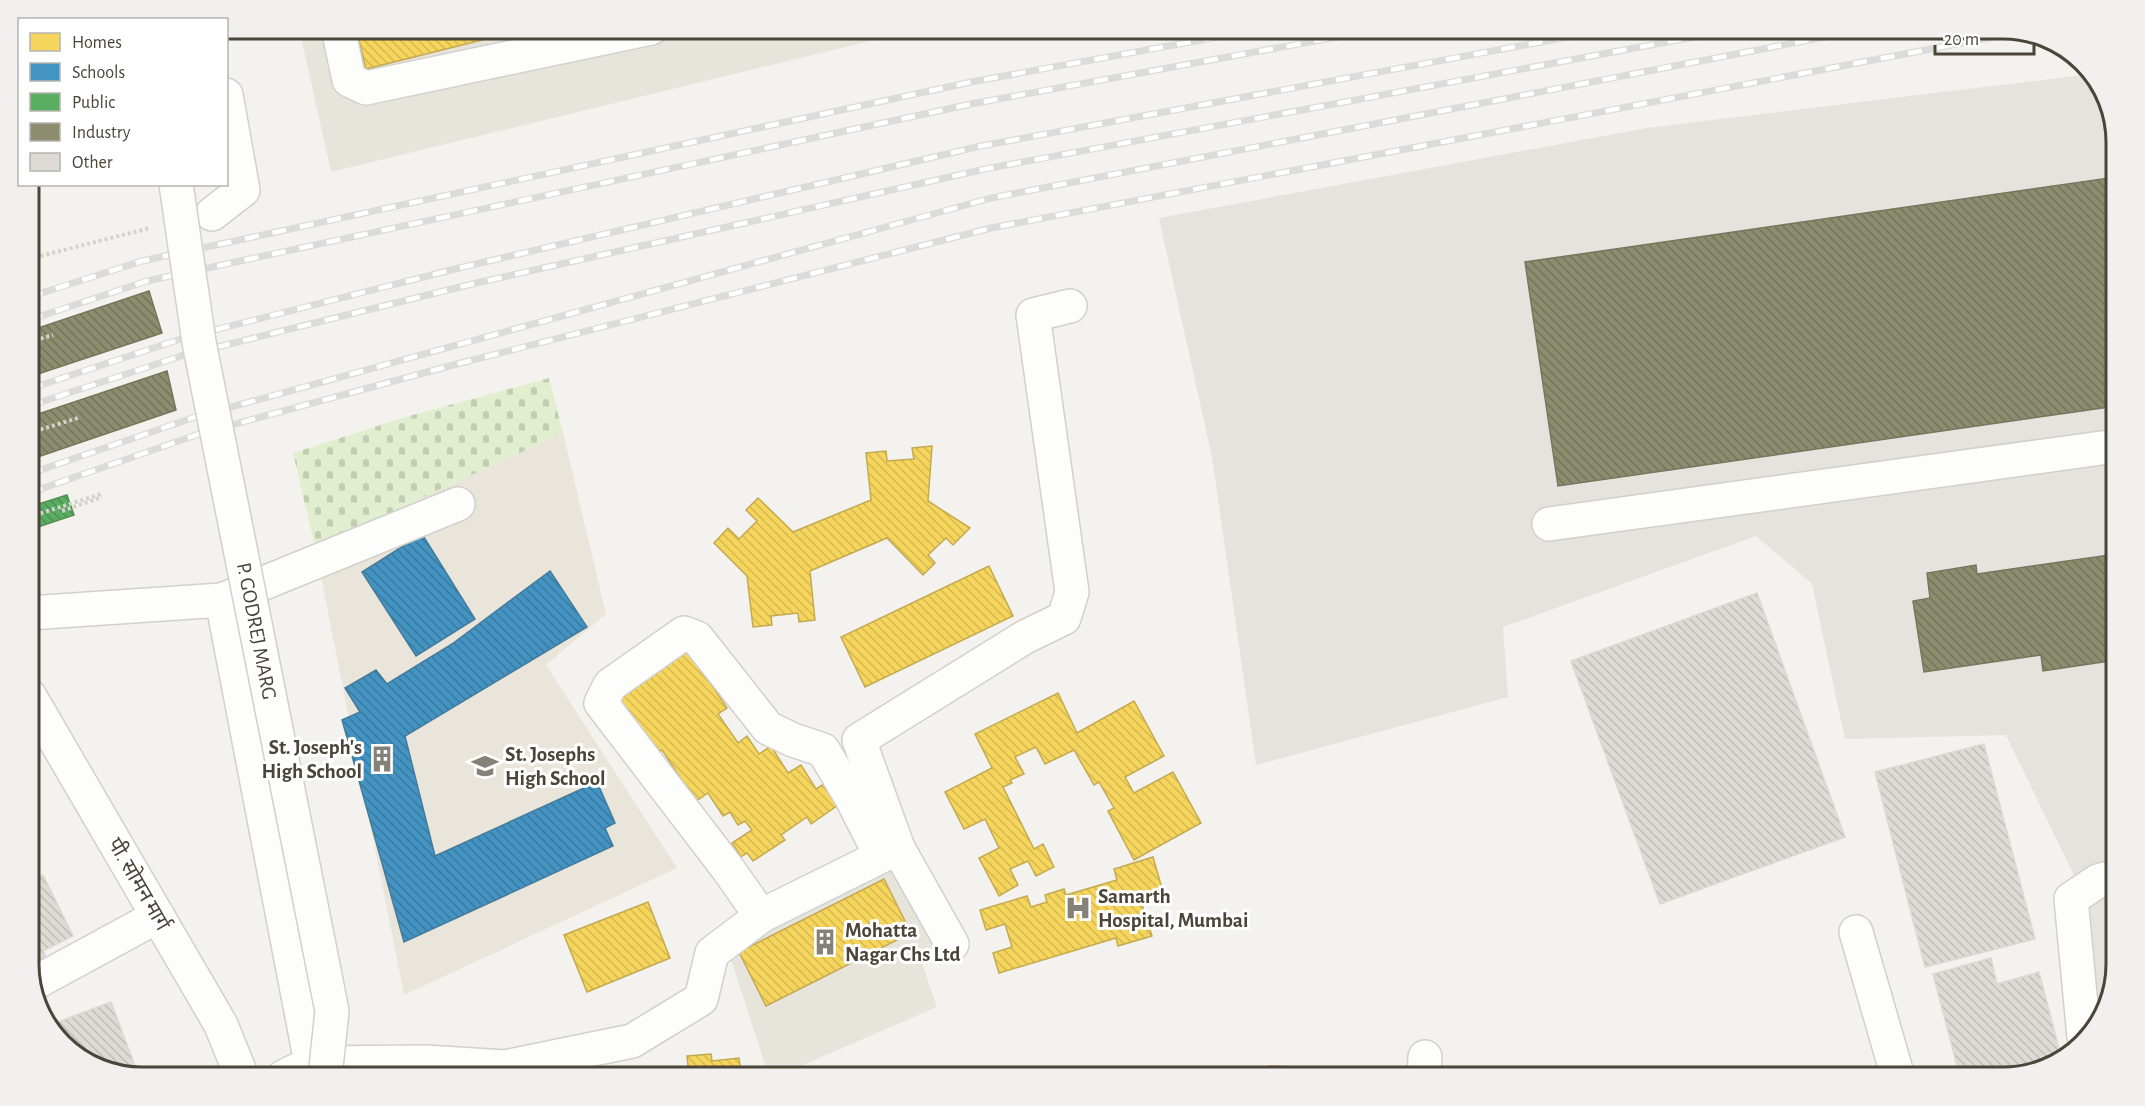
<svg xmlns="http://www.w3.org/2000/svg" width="2145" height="1106" viewBox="0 0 2145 1106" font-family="'Alegreya Sans','Noto Sans Devanagari',sans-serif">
<defs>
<pattern id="cemetery-stones" width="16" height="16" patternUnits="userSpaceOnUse" patternTransform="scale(1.5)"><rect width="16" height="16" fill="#e1eecf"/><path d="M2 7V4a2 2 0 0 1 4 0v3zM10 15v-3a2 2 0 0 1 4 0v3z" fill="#c3cdb2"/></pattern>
<pattern id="homes-back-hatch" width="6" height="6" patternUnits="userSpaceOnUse" patternTransform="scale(1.5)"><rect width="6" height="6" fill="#f6d55c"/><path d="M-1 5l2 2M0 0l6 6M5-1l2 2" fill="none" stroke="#d4b851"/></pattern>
<pattern id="schools-back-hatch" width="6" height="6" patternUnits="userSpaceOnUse" patternTransform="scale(1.5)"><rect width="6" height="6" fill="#4393c3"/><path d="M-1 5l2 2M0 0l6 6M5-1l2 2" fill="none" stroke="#3a7a9f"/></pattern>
<pattern id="public-back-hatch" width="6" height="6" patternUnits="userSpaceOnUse" patternTransform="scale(1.5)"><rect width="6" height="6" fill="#5aae61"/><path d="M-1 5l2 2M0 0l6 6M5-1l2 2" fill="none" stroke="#4c8f51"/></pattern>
<pattern id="industry-back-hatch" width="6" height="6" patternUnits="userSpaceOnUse" patternTransform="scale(1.5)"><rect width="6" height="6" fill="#8c8c6e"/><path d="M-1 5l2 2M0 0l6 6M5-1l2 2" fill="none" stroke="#74745b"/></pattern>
<pattern id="building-back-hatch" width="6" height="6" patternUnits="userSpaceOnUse" patternTransform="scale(1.5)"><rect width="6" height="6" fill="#dedbd6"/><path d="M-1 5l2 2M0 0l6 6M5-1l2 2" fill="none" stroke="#c0bdb8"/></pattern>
</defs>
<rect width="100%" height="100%" fill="#f4f2ee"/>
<g fill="#e7e4dc">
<polygon points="299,28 919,29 331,172"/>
<polygon points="895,862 952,944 922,963 937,1007 775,1077 769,1077 729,953 769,923"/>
</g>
<polygon fill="#e6e2de" points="2092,74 2098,79 2116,135 2116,964 2105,1015 2099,1020 2086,900 2006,735 1845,739 1812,584 1756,536 1503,627 1508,697 1256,765 1212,457 1159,218 1647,128"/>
<polygon fill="#eae5da" points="563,433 606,614 546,665 677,868 404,995 315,547"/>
<polygon fill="url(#cemetery-stones)" points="549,378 563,433 315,547 293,453 409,416"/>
<g fill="url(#homes-back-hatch)" stroke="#c3aa52" stroke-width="1.5">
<polygon points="356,28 530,28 366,69"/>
<polygon points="932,446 928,501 970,528 953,545 946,538 928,555 935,563 923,575 887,538 810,571 815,620 799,622 798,613 771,616 772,625 753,627 747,576 714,543 728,528 739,539 757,521 746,510 758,498 793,532 871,500 866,453 886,451 887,461 914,459 912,448"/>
<polygon points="989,566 1013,616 865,687 841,637"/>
<polygon points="686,646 727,708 718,714 738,743 747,736 759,754 771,746 788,773 801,765 816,789 827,782 841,803 811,824 807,817 781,835 785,840 753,861 747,853 741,857 732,843 752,830 745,821 738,825 730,812 723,816 708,793 689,806 674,784 681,779 662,750 654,755 614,695"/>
<polygon points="1058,693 1077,733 1134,701 1164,756 1125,777 1134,793 1173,772 1201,823 1134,860 1108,811 1114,808 1099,782 1094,785 1074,750 1045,764 1036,747 1015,757 1024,774 1010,780 1012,783 1003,787 1034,849 1043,844 1054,867 1036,876 1028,861 1010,869 1018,885 999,896 979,858 999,848 985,819 964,829 945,792 992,768 975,734"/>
<polygon points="1153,857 1165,899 1142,905 1152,936 1118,946 1116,938 999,973 993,953 1012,947 1005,924 986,930 980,910 1027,896 1031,907 1047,902 1045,895 1064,889 1066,895 1117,880 1114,869"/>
<polygon points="884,879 911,933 766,1006 739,952"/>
<polygon points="648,902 670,958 587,992 564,935"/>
<polygon points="711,1054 712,1061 739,1058 741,1074 745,1074 746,1077 677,1077 689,1076 687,1056"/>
<polygon points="1269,1066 1372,1069 1372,1077 1269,1077"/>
</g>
<g fill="url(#schools-back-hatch)" stroke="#457b9a" stroke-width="1.5">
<polygon points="422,534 475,619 416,656 362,572"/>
<polygon points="550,571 587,627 405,736 435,856 597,782 615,823 605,828 613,846 404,942 342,720 360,712 345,688 376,670 387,684 452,644"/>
</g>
<polygon fill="url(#public-back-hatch)" stroke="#568e55" stroke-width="1.5" points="67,495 74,515 29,530 29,507"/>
<g fill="url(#industry-back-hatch)" stroke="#78765e" stroke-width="1.5">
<polygon points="2116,177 2116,406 1558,486 1525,262"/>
<polygon points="149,291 162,333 29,377 29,331"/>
<polygon points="167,371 176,410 29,460 29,417"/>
<polygon points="2116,554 2116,660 2043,671 2041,655 1924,672 1913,601 1930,598 1927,573 1976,565 1977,574"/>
</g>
<g fill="url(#building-back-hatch)" stroke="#dcd9d4" stroke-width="1.5">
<polygon points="1757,593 1845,837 1660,904 1571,661"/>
<polygon points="1984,744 2035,939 1925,967 1875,772"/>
<polygon points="43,875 73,936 43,951 48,961 29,970 29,882"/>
<polygon points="1991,958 1997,984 2039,972 2062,1060 2060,1062 2004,1077 1960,1077 1933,974"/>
<polygon points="111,1002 139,1077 91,1066 48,1027 47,1026"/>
</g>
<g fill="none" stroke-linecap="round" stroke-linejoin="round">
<g stroke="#d2d0cb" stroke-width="36">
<g id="minor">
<polyline points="338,28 349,80 366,88 651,28"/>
<polyline points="212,214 243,190 226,95"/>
<polyline points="1549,524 2116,446"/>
<polyline points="222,600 458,504"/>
<polyline points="29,613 222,600 311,1063 283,1077"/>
<polyline points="29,695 221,1025 242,1077"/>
<polyline points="898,848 859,740 1025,637 1064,618 1072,592 1033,315 1070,306"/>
<polyline points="761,916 728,869 601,703 610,685 684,633 697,638 768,728 793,740 823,750 851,797 881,856"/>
<polyline points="1856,932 1898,1077"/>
<polyline points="33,984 158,916"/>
<polyline points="2084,1037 2071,899 2098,881 2116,876"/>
<polyline points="311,1063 426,1062 505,1067 632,1041 701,999 712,953 761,916 898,848 952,944"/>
<polyline points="1424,1077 1425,1057"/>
</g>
</g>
<g stroke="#d3d2cc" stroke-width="4" stroke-dasharray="3 3" stroke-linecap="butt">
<polyline points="29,259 150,228"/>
<polyline points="29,342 53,335"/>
<polyline points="29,433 78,418"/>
<polyline points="62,511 102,497"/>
<polyline points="29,517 101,494"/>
</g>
<use href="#minor" stroke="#fdfdfc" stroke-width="33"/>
<g stroke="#dbdbda" stroke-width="7">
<g id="rail">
<polyline points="29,297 142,261 971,82 1267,28"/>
<polyline points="29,320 147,281 971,104 1386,28"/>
<polyline points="29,389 187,337 459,268 981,146 1616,28"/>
<polyline points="29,406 181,356 472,284 985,169 1742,28"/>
<polyline points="29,474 195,417 991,198 1871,28"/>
<polyline points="29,493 202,433 457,364 991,228 2020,32"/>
</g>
</g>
<use href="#rail" stroke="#fff" stroke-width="4.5" stroke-dasharray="14" stroke-linecap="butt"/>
<g stroke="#d2d0cb" stroke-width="36" stroke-linecap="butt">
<polyline id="minor-bridge" points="176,184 199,342 332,1011 325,1077"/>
</g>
<use href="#minor-bridge" stroke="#fdfdfc" stroke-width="33"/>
</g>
<defs>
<g id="building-bare" transform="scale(2.07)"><path d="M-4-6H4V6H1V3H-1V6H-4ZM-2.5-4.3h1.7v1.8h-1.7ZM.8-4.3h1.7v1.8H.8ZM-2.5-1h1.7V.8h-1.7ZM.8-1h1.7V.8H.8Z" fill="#868178" stroke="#fff" stroke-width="2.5" paint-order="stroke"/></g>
<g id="school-bare" transform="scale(2.07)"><path d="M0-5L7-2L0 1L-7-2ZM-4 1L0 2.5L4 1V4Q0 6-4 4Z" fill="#868178" stroke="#fff" stroke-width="2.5" paint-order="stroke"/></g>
<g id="hospital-bare" transform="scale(2.07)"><path d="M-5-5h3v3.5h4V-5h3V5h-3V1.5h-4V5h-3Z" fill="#868178" stroke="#fff" stroke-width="2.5" paint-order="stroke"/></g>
</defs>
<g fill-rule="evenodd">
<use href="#building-bare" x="382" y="759"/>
<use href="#school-bare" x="485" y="766"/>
<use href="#hospital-bare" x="1078" y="908"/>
<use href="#building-bare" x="825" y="942"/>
</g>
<g text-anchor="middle" stroke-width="6" stroke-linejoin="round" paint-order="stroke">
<g font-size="21" fill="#4b4439" stroke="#fff">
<text transform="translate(257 631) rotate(79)" y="7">P. GODREJ MARG</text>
<text transform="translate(139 884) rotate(60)" y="7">पी. सोमन मार्ग</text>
</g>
<g font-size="21" font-weight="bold" fill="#4b4439" stroke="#fff" text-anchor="start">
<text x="362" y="754" text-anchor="end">St. Joseph's<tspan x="362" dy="24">High School</tspan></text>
<text x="505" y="761">St. Josephs<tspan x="505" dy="24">High School</tspan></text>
<text x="1098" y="903">Samarth<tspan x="1098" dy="24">Hospital, Mumbai</tspan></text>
<text x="845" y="937">Mohatta<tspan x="845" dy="24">Nagar Chs Ltd</tspan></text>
</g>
</g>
<path d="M0 0H2145V1106H0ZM142 39H2003A103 103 0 0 1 2106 142V964A103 103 0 0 1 2003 1067H142A103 103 0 0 1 39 964V142A103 103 0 0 1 142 39Z" fill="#f1f0ef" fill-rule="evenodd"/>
<path fill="none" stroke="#4b4439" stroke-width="3" d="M142 39H2003A103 103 0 0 1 2106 142V964A103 103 0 0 1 2003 1067H142A103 103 0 0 1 39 964V142A103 103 0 0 1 142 39Z"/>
<rect x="18" y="18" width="210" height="168" fill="#ffffff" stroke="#b7b4b0" stroke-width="1.5"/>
<rect x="30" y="33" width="30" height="18" fill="#f6d55c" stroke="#b7b4b0" stroke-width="1.5"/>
<text x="72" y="48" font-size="18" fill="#4b4439">Homes</text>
<rect x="30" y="63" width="30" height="18" fill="#4393c3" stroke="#b7b4b0" stroke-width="1.5"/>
<text x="72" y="78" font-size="18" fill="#4b4439">Schools</text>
<rect x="30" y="93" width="30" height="18" fill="#5aae61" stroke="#b7b4b0" stroke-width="1.5"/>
<text x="72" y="108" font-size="18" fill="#4b4439">Public</text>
<rect x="30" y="123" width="30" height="18" fill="#8c8c6e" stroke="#b7b4b0" stroke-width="1.5"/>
<text x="72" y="138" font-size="18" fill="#4b4439">Industry</text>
<rect x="30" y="153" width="30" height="18" fill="#dedbd6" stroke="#b7b4b0" stroke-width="1.5"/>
<text x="72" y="168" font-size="18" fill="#4b4439">Other</text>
<path d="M1935 45v9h99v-9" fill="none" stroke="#4b4439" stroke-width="3"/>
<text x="1944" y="45" font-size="18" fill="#4b4439" stroke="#ffffff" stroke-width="4.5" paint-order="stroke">20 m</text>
</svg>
